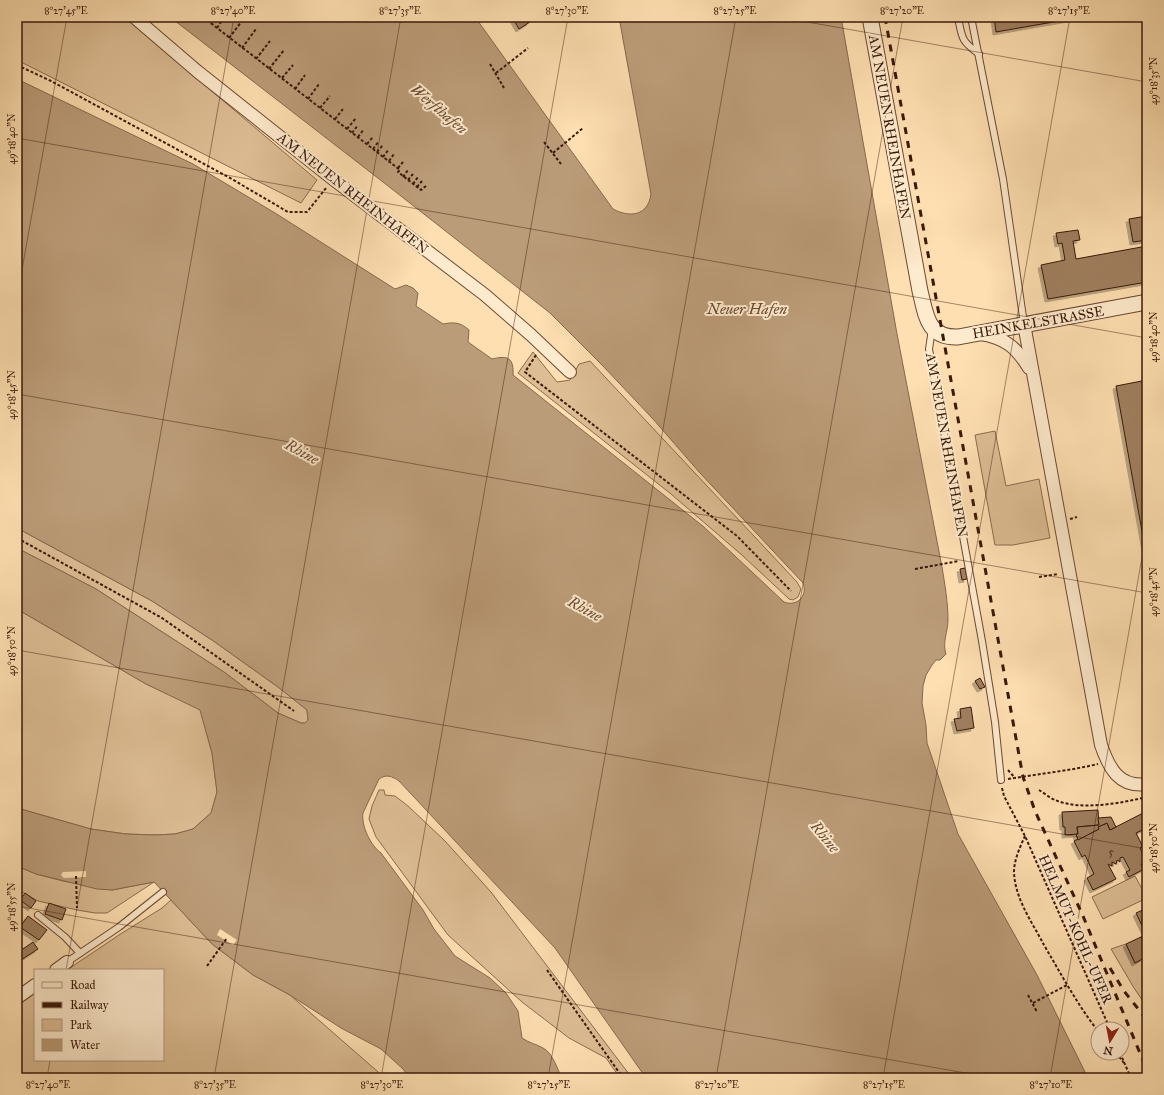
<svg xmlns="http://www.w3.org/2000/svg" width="1164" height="1095" viewBox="0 0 1164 1095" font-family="'IM FELL Great Primer',serif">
<defs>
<filter id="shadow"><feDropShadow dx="-3" dy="3" stdDeviation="0" flood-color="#0004"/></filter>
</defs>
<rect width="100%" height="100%" fill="#fedfb1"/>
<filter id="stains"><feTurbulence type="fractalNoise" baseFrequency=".005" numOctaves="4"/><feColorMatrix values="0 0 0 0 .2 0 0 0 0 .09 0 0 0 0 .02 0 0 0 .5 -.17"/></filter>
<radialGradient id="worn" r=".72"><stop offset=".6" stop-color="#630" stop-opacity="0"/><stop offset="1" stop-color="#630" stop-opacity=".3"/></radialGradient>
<g fill="#ddbd94" stroke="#8c6b4e">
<polygon points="17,17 124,17 317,180 301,203 17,60"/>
<polygon points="533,352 557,382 570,380 579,364 590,361 797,582 801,589 798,597 793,600 789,599 743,556 671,494 518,373"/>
<polygon points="995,431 1006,486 1039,479 1050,538 1013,545 995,545 975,435"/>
<polygon points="17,528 152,601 212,640 278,687 307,710 308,720 305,723 301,723 278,713 224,672 96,589 17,548"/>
<polygon points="17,609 146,684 200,709 212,753 217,792 211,813 193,829 175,834 155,835 126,834 91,829 17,808"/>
<polygon points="379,790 384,790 385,795 395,796 408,806 445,841 491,892 632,1078 620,1078 606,1058 569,1038 522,1002 448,935 376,837 369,819 372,806"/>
<polygon points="17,866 36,874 63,881 112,890 154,882 107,913 95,913 77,910 38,901 17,889"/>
<polygon points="1135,876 1147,898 1103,919 1092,897"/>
<polygon points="171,900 212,944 253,975 290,995 385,1078 17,1078 17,1006 35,993 35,1060 163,1060 163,970 67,970 119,935 162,908"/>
<polygon points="1126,944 1135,963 1143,958 1143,956 1147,954 1147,1007 1134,988 1111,949"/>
</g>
<path fill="#bb9c78" stroke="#87684c" d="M 170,17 L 475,17 L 613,209 C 630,218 648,216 651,194 L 619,17 L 841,17 L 897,334 L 942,567 C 945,585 948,603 948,620 C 948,631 942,643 946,654 L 940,660 L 936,660 L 932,665 L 926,675 L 923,686 L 922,703 L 926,725 L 927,743 L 958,834 L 1037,975 L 1088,1078 L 646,1078 L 555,948 L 399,781 C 392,776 386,774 379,779 L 363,813 C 361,826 371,846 381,853 L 423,910 L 434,929 L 455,956 L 490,978 L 506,993 L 518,1011 L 522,1038 C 529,1043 536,1044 543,1048 C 553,1053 557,1069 562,1078 L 410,1078 L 403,1069 L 381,1049 L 341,1028 L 290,995 L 253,975 L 212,944 L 154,882 L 112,890 L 97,889 L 36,874 L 17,866 L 17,808 L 91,829 L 126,834 L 155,835 L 175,834 L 193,829 L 211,813 L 217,792 L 212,753 L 200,710 L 146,684 L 17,609 L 17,548 L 96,589 L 224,672 L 278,713 L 301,723 L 305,723 L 308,720 L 307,710 L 278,687 L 212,640 L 152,601 L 17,528 L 17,79 L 193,164 L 275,213 L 395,289 L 406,285 L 413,288 L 418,293 L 416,306 L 443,324 C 454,322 460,322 469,330 L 468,342 L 492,359 C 508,355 514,358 513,375 L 704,527 L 784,602 C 797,607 808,596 803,583 L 700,473 L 653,419 L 602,365 L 550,313 L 392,189 Z"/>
<g fill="#fedfb1">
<polygon points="86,871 86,877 64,878 61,875 63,872"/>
<polygon points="220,929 237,940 233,945 217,935"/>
</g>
<g fill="#a08060" stroke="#3a1909" filter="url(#shadow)">
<polygon points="512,17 527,17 530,22 519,29"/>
<polygon points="994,17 1082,17 996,32"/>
<polygon points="1147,216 1147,240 1133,242 1129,219"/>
<polygon points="1078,230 1080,240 1073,241 1076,259 1147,246 1147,282 1048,299 1041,265 1065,260 1062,243 1058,244 1056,233"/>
<polygon points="1147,380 1147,548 1145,548 1116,386"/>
<polygon points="965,568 967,579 962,580 960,569"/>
<polygon points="980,678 985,687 980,689 975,681"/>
<polygon points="971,707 974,728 957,731 954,719 961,718 960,709"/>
<polygon points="1098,810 1099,825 1077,827 1078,834 1065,835 1065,827 1063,827 1062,812"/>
<polygon points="1147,811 1147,828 1136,833 1143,847 1140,848 1146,861 1141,864 1144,869 1129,877 1126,872 1130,870 1123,857 1120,858 1120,862 1117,860 1116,864 1112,862 1112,866 1108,864 1116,879 1093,890 1087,878 1094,874 1085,855 1082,857 1074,841 1099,829 1098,827 1107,823 1110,830"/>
<polygon points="1111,817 1116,827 1110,830 1107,823 1098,827 1099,829 1078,840 1076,834 1078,834 1077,827 1099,825 1098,818"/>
<polygon points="25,893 36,901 31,908 20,900"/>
<polygon points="49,903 66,909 62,920 45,914"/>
<polygon points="1147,908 1147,949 1141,937 1146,934 1136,913"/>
<polygon points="28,916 47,930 39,940 20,927"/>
<polygon points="1141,937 1147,949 1147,954 1143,956 1144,958 1135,963 1126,944"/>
<polygon points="33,942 38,949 21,960 17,953"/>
</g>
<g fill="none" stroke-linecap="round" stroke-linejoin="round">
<g stroke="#6b4a33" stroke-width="8">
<g id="service">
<path d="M 958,17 C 962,38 961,41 979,54"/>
<polyline points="971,17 1003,179 1024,324"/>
<polyline points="932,329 929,349 982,641 995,722 1001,780"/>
<polyline points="38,915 65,937 80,953"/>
<polyline points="67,962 119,927 163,892"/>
</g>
</g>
<g stroke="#6b4a33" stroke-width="14">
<g id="minor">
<polyline points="134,17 197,71 333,179 485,295 531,335 570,372"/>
<path d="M 1024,324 L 1101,745 C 1109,768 1119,788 1147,784"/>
<path d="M 981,334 C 1005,338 1016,347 1029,368"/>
<polyline points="56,970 67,962"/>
<polyline points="17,998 35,985"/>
</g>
</g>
<g stroke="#6b4a33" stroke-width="17">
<path id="tertiary" d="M 870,17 L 920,291 C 926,315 927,338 958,337 L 1147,302"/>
</g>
<g stroke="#3a1909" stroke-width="2" stroke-dasharray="3 2" stroke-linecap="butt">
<polyline points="203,17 400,170 398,172 421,190 426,186"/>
<polyline points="217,28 224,17"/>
<polyline points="229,38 245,17"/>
<polyline points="242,48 256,29"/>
<polyline points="256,59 270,41"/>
<polyline points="490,64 504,88"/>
<polyline points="17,65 51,81 230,178 288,212 307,212 326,188"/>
<polyline points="269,69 284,50"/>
<polyline points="496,73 528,48"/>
<polyline points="282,78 293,65"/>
<polyline points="295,89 305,75"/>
<polyline points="308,99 319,84"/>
<polyline points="320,108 330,96"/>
<polyline points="335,119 343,109"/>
<polyline points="347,129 356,118"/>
<polyline points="352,133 358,125"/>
<polyline points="358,137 364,129"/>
<polyline points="544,142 561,164"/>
<polyline points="367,144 373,137"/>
<polyline points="373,149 379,141"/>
<polyline points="377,152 383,145"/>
<polyline points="553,153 583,128"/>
<polyline points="383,157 389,149"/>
<polyline points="389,161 394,154"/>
<polyline points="398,168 403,162"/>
<polyline points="403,177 408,170"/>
<polyline points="408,180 413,174"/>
<polyline points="413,184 418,177"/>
<polyline points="417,187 422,181"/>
<polyline points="536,355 525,372 737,536 791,591"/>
<polyline points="1070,519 1077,517"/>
<polyline points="17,538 162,618 294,711"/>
<polyline points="915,569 959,561"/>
<polyline points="1039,577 1058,574"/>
<polyline points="1008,770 1015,778"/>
<path d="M 1008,779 C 1038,774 1068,771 1098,764"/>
<polyline points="1002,788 1004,796 1025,836 1110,1029"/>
<path d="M 1039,790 C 1044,793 1050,798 1055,800 C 1081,811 1121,803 1147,797"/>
<path d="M 1025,836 C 1020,847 1014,860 1014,872 C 1015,899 1032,922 1044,945 C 1061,974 1077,1004 1098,1031"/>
<polyline points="76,876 77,908"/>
<polyline points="207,966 227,938"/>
<polyline points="547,970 623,1078"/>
<polyline points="1028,995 1037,1012"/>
<polyline points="1033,1003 1067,985"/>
<polyline points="1116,1053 1124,1063"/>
<polyline points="1120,1053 1131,1078"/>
</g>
<use href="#service" stroke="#feeacc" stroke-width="6"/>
<use href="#minor" stroke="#feeacc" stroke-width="12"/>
<use href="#tertiary" stroke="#feeacc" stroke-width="15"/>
<g stroke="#3a1909" stroke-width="3" stroke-dasharray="7 7" stroke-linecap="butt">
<polyline points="885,17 1023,777 1035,811 1083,916 1147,1070"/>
<polyline points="1110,968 1124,991 1147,1020"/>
</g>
</g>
<path fill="none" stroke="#3a1909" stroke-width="1" stroke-opacity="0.45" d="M 779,17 L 1147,82M 17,138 L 1147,338M 17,298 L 67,17M 17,394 L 1147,593M 17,650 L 1147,849M 17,906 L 994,1078M 66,970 L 234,17M 47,1078 L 50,1060M 214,1078 L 401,17M 381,1078 L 568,17M 548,1078 L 736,17M 716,1078 L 903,17M 883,1078 L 1070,17M 1050,1078 L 1147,529"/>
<g text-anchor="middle" stroke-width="4" stroke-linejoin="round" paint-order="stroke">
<g font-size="12" fill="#54331f">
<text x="1111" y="856">5</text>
</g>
<g font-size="14" fill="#3a1909" stroke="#feeacc">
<text transform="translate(890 127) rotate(80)" y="5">AM NEUEN RHEINHAFEN</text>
<text transform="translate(353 193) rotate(38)" y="5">AM NEUEN RHEINHAFEN</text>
<text transform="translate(1038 322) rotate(-10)" y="5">HEINKELSTRASSE</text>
<text transform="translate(947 445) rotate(80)" y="5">AM NEUEN RHEINHAFEN</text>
<text transform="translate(1076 929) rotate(66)" y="5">HELMUT-KOHL-UFER</text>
</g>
<g font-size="15" font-style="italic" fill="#674730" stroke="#feeacc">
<text transform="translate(439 109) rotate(40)" y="5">Werfthafen</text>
<text x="747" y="314">Neuer Hafen</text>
<text transform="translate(302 452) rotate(29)" y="5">Rhine</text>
<text transform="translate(585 609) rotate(29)" y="5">Rhine</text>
<text transform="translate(825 837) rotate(51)" y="5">Rhine</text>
</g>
</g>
<rect width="1164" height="1095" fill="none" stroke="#fedfb1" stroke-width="44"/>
<rect x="34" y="969" width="130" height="92" fill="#feeacc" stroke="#b0967e"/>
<rect x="42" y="982" width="20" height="6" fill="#feeacc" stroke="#b0967e"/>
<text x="70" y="989" font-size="12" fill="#3a1909">Road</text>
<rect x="42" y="1002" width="20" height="6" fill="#3a1909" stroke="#b0967e"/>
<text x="70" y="1009" font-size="12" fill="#3a1909">Railway</text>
<rect x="42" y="1019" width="20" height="12" fill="#ddbd94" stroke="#b0967e"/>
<text x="70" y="1029" font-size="12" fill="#3a1909">Park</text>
<rect x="42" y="1039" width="20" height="12" fill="#bb9c78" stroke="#b0967e"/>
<text x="70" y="1049" font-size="12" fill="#3a1909">Water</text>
<g transform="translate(1110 1041) rotate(190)"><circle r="19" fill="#feeacc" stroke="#b0967e"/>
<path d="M0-3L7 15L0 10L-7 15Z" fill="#8f2418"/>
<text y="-6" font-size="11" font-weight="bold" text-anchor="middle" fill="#3a1909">N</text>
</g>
<rect x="22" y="22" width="1120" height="1051" fill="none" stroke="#3a1909" stroke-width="1.5"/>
<g font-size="10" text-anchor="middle" fill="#3a1909">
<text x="66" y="14">8°27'45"E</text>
<text x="233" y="14">8°27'40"E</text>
<text x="400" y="14">8°27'35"E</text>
<text x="567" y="14">8°27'30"E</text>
<text x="735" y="14">8°27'25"E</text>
<text x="902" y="14">8°27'20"E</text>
<text x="1069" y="14">8°27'15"E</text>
<text transform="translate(1153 81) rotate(-90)" y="4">49°18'35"N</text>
<text transform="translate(11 139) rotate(-90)" y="4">49°18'40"N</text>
<text transform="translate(1153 337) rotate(-90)" y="4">49°18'40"N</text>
<text transform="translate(11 395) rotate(-90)" y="4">49°18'45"N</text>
<text transform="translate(1153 592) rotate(-90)" y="4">49°18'45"N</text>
<text transform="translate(11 651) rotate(-90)" y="4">49°18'50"N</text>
<text transform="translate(1153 848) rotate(-90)" y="4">49°18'50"N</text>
<text transform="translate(11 907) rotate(-90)" y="4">49°18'55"N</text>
<text x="48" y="1088">8°27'40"E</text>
<text x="215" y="1088">8°27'35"E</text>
<text x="382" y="1088">8°27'30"E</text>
<text x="549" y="1088">8°27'25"E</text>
<text x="717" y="1088">8°27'20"E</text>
<text x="884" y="1088">8°27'15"E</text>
<text x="1051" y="1088">8°27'10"E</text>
</g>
<rect width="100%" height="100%" filter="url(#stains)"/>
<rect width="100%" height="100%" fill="url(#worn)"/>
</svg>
